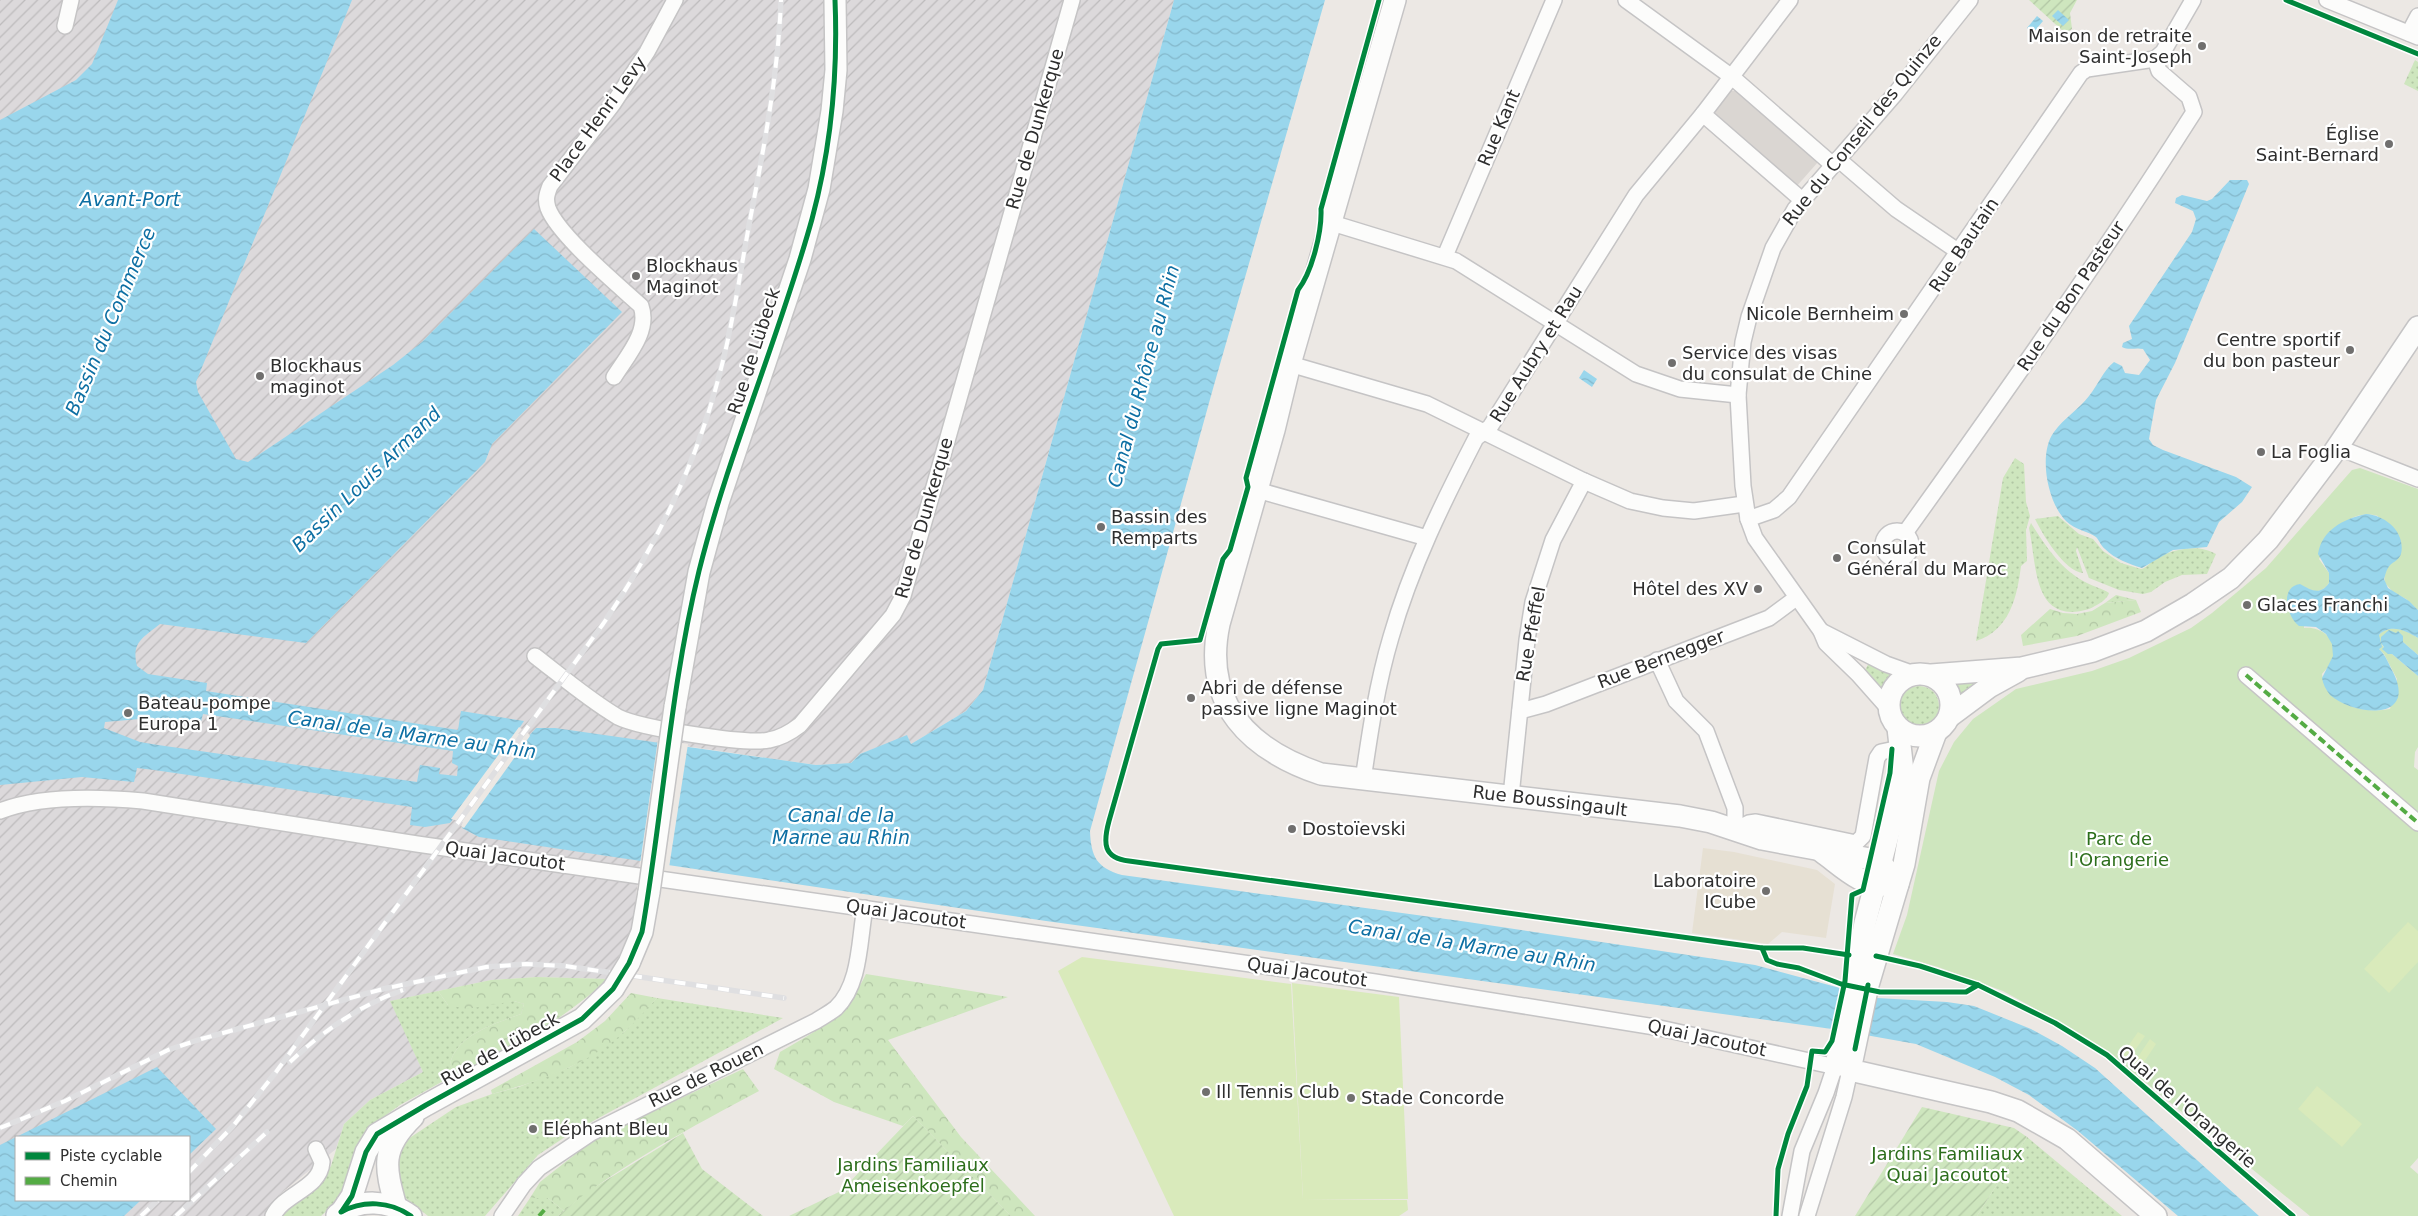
<svg xmlns="http://www.w3.org/2000/svg" width="2418" height="1216" viewBox="0 0 2418 1216" font-family="'DejaVu Sans',sans-serif">
<defs>
<pattern id="industrial-furrows" width="10" height="10" patternUnits="userSpaceOnUse" patternTransform="scale(1.25)"><rect width="10" height="10" fill="#dcd9db"/><path d="M-1 1l2-2M0 10L10 0M9 11l2-2" fill="none" stroke="#bdbbbc"/></pattern>
<pattern id="grass-dots" width="8" height="8" patternUnits="userSpaceOnUse" patternTransform="scale(1.25)"><rect width="8" height="8" fill="#cee6be"/><path d="M2 2h.1M6 6h.1" fill="none" stroke="#b1c6a4" stroke-width="1.8" stroke-linecap="round"/></pattern>
<pattern id="forest-crowns" width="20" height="18" patternUnits="userSpaceOnUse" patternTransform="scale(1.25)"><rect width="20" height="18" fill="#cee6be"/><path d="M2 6a3 3 0 1 1 6 0M12 15a3 3 0 1 1 6 0" fill="none" stroke="#b1c6a4"/></pattern>
<pattern id="garden-furrows" width="10" height="10" patternUnits="userSpaceOnUse" patternTransform="scale(1.25)"><rect width="10" height="10" fill="#cee6be"/><path d="M-1 1l2-2M0 10L10 0M9 11l2-2" fill="none" stroke="#b1c6a4"/></pattern>
<pattern id="water-waves" width="16" height="10" patternUnits="userSpaceOnUse" patternTransform="scale(1.25)"><rect width="16" height="10" fill="#99d6ec"/><path d="M0 5q4-4 8 0t8 0" fill="none" stroke="#84b8cb"/></pattern>
</defs>
<rect width="100%" height="100%" fill="#ece8e4"/>
<path fill="url(#industrial-furrows)" fill-rule="evenodd" d="M 0,0 L 1174,0 L 983,690 L 966,711 L 911,744 L 907,736 L 860,754 L 851,763 L 816,765 L 658,742 L 640,861 L 633,924 L 609,979 L 537,977 L 491,980 L 391,1001 L 423,1072 L 370,1100 L 344,1124 L 336,1149 L 280,1194 L 267,1216 L 0,1216 ZM 16,1137 L 189,1137 L 189,1200 L 16,1200 Z"/>
<polygon fill="#e6e0d3" points="1703,848 1734,852 1817,870 1835,884 1826,938 1782,932 1768,944 1692,933"/>
<g fill="url(#grass-dots)">
<polygon points="2415,60 2418,62 2418,91 2404,84"/>
<path d="M 2015,458 L 2024,464 L 2026,502 L 2030,516 L 2026,530 L 2027,561 L 2021,566 C 2017,597 2010,630 1976,641 L 2003,478 Z"/>
<path d="M 2058,516 L 2079,534 L 2093,539 L 2103,551 L 2121,563 L 2141,569 C 2147,568 2149,563 2154,560 C 2171,549 2198,543 2216,554 L 2207,574 L 2182,575 L 2165,582 L 2151,592 L 2143,594 L 2119,590 L 2089,578 L 2077,547 L 2076,551 L 2083,573 C 2064,571 2043,535 2035,519 Z"/>
<path d="M 2031,523 C 2046,547 2061,570 2087,583 C 2094,587 2102,588 2109,593 C 2108,599 2096,606 2089,609 C 2032,626 2037,564 2029,528 Z"/>
<polygon points="2116,595 2136,600 2105,603"/>
<polygon points="1869,663 1898,675 1884,693 1864,672"/>
<polygon points="1978,678 1980,685 1957,701 1949,683"/>
<circle cx="1919" cy="706" r="20"/>
<path d="M 438,991 L 448,1005 L 514,1001 L 524,1004 L 521,1014 C 496,1023 455,1035 450,1065 L 456,1074 L 400,1105 L 371,1126 L 363,1139 L 349,1187 L 337,1202 L 321,1216 L 281,1216 L 287,1201 L 321,1180 L 331,1166 L 344,1124 L 370,1100 L 423,1072 L 390,1001 Z"/>
<polygon points="657,998 783,1018 571,1133 538,1155 485,1216 428,1216 403,1196 396,1183 397,1152 411,1137 456,1107 492,1094 519,1087 570,1067 605,1046 624,1032"/>
<polygon points="2027,1137 2122,1216 1977,1216"/>
<polygon points="530,1198 548,1198 564,1211 558,1216 518,1216"/>
</g>
<g fill="url(#forest-crowns)">
<polygon points="2136,600 2141,612 2077,636 2023,646 2021,635 2050,609 2063,613 2077,614 2092,611 2105,603"/>
<path d="M 866,974 L 1008,997 L 888,1040 L 961,1137 L 1035,1216 L 1011,1216 L 913,1116 L 903,1126 L 834,1102 L 774,1069 L 780,1052 C 818,1030 846,1016 866,974 Z"/>
<path d="M 537,977 L 609,979 C 576,1007 542,1031 505,1052 C 489,1061 474,1071 456,1074 L 450,1065 C 455,1035 496,1023 521,1014 L 524,1004 L 514,1001 L 467,1009 L 448,1005 L 438,991 L 491,980 Z"/>
<path d="M 631,993 L 657,998 C 647,1009 636,1021 625,1031 C 590,1064 538,1082 492,1094 L 491,1090 L 577,1042 L 605,1021 Z"/>
<path d="M 743,1069 L 759,1091 C 692,1127 623,1163 564,1211 L 548,1198 L 530,1198 L 540,1182 L 596,1138 Z"/>
</g>
<path fill="#cee6be" d="M 2360,468 L 2418,489 L 2418,610 L 2406,599 L 2393,592 L 2385,583 L 2378,516 C 2345,508 2335,536 2319,559 L 2329,573 L 2329,583 C 2322,593 2314,593 2305,587 L 2304,628 C 2322,626 2340,641 2332,661 C 2330,666 2325,670 2322,674 C 2326,705 2363,714 2390,709 L 2397,679 L 2384,654 L 2379,649 L 2379,635 C 2390,623 2406,630 2418,638 L 2418,655 L 2403,642 L 2402,638 L 2382,645 L 2384,647 L 2383,649 L 2392,654 L 2418,676 L 2418,747 L 2415,752 L 2414,767 L 2418,770 L 2418,1158 L 2410,1167 L 2418,1174 L 2418,1216 L 2310,1216 L 2140,1078 L 2072,1029 L 2003,991 L 1938,967 L 1893,954 L 1907,915 L 1939,771 L 1954,742 L 1973,719 L 2016,689 L 2092,671 L 2129,658 L 2191,628 L 2212,613 L 2266,568 L 2352,470 Z"/>
<g fill="url(#garden-furrows)">
<polygon points="2029,0 2077,0 2070,13 2072,29 2065,33"/>
<polygon points="1922,1107 2014,1128 2027,1137 1977,1216 1855,1216"/>
<polygon points="913,1116 1011,1216 789,1216 841,1191"/>
<polygon points="683,1133 702,1169 763,1216 558,1216 587,1192"/>
</g>
<g fill="#d9eabb">
<polygon points="2408,922 2418,931 2418,962 2389,993 2364,969"/>
<polygon points="1082,957 1291,984 1303,1199 1407,1200 1408,1210 1399,1216 1174,1216 1058,971"/>
<polygon points="1292,983 1399,997 1408,1199 1303,1199"/>
<polygon points="2138,1032 2145,1036 2128,1060 2122,1055"/>
<polygon points="2150,1039 2156,1044 2140,1068 2134,1063"/>
<polygon points="2317,1086 2362,1124 2342,1147 2298,1109"/>
</g>
<polygon fill="#dad6d2" points="1730,91 1736,91 1818,162 1796,187 1716,117 1715,111"/>
<g fill="url(#water-waves)" fill-rule="evenodd">
<path d="M 118,0 L 352,0 L 196,382 L 198,392 L 236,459 L 248,462 L 393,365 L 422,342 L 534,229 L 622,312 L 492,444 L 485,462 L 306,643 L 160,624 C 143,638 131,642 137,666 L 148,674 L 207,683 L 206,691 L 458,730 L 461,711 L 524,721 L 514,736 L 527,738 L 536,728 L 555,728 L 816,765 L 851,763 L 860,754 L 907,735 L 911,744 L 966,711 L 983,690 L 1174,0 L 1325,0 L 1214,385 L 1090,831 C 1091,857 1097,868 1122,875 L 1468,922 L 1755,965 L 1877,998 L 1947,1002 L 1974,1006 L 2031,1029 L 2062,1046 L 2095,1068 L 2259,1216 L 2178,1216 L 2078,1131 L 2029,1095 L 1995,1077 L 1916,1044 L 1832,1029 L 1046,921 L 479,837 L 462,828 L 467,821 L 454,818 L 450,823 L 425,827 L 410,825 L 412,807 L 154,770 L 137,768 L 134,782 L 82,777 L 0,785 L 0,120 L 76,80 L 92,64 ZM 203,714 L 453,751 L 452,763 L 458,766 L 457,776 L 439,774 L 440,768 L 420,765 L 417,782 L 158,745 L 140,742 L 104,728 L 105,722 L 151,718 L 200,725 Z"/>
<polygon points="2058,10 2069,20 2063,26 2052,16"/>
<polygon points="2037,16 2043,21 2033,33 2027,28"/>
<path d="M 2230,180 L 2247,180 L 2249,184 L 2175,363 L 2156,400 L 2149,439 L 2153,445 L 2163,450 L 2236,477 L 2252,487 L 2242,502 L 2219,522 L 2207,547 L 2173,550 L 2142,568 C 2129,564 2115,559 2105,549 C 2101,546 2099,540 2096,537 C 2088,531 2075,530 2066,521 C 2047,502 2038,453 2054,432 C 2064,418 2079,409 2089,396 C 2098,385 2103,371 2114,362 L 2122,366 L 2125,373 L 2139,375 L 2150,360 L 2143,349 C 2135,347 2130,351 2122,347 L 2123,343 L 2132,339 L 2129,326 L 2192,232 L 2196,219 L 2193,211 L 2175,203 L 2176,198 L 2182,195 L 2207,201 L 2212,199 Z"/>
<polygon points="1584,370 1597,379 1592,387 1579,378"/>
<path d="M 2366,514 C 2385,515 2406,532 2401,554 C 2399,561 2391,562 2388,568 C 2386,571 2385,576 2384,579 L 2388,588 L 2409,601 L 2418,610 L 2418,638 C 2406,631 2391,623 2379,635 L 2382,647 L 2379,649 C 2386,655 2389,665 2393,672 C 2418,722 2354,716 2330,695 C 2326,690 2323,684 2322,678 L 2333,656 L 2332,644 L 2326,634 L 2316,627 L 2299,626 C 2287,617 2279,587 2300,584 C 2311,590 2320,596 2329,583 L 2329,573 L 2318,554 C 2322,530 2343,519 2366,514 Z"/>
<polygon points="2389,630 2396,633 2398,631 2403,636 2403,642 2418,655 2418,676 2392,654 2388,654 2382,649 2384,647 2381,643 2381,637"/>
<polygon points="157,1067 216,1129 189,1155 189,1137 16,1137 16,1200 141,1200 124,1216 0,1216 0,1145"/>
</g>
<g fill="#ece8e4">
<polygon points="519,727 522,729 518,734 528,733 530,736 464,828 461,826 463,822 451,819"/>
<polygon points="658,739 688,744 669,868 640,864"/>
</g>
<g fill="none" stroke-linecap="round" stroke-linejoin="round">
<g stroke="#c5c4c5" stroke-width="18">
<g id="street">
<polyline points="1626,0 1732,77 1833,165"/>
<polyline points="2327,0 2418,37"/>
<polyline points="65,26 71,0"/>
<polyline points="2409,33 2418,16"/>
<polyline points="1703,114 1802,200"/>
<polyline points="1838,159 1896,209 1959,252"/>
<polyline points="1332,223 1456,261 1636,374 1680,389 1738,395"/>
<polyline points="1445,256 1554,0"/>
<polyline points="1290,364 1427,404 1584,481 1630,501 1663,508 1694,511 1744,504"/>
<path d="M 614,377 C 627,356 650,331 641,306 C 618,285 558,235 548,208 C 545,199 547,194 550,186 L 613,104 L 647,52 L 675,0"/>
<polyline points="2337,447 2418,479"/>
<polyline points="1257,490 1427,538"/>
<polyline points="1748,519 1774,510 1789,497 2081,73 2087,69 2155,59 2163,52 2193,0"/>
<circle cx="1897" cy="545" r="14"/>
<path d="M 1905,533 C 2004,395 2103,255 2194,112 L 2189,97 L 2159,71 L 2155,59"/>
<polyline points="1821,631 1886,664 1914,674"/>
<path d="M 535,656 C 561,676 589,700 618,717 C 640,728 746,745 769,740 C 781,738 791,732 800,725 L 893,615 L 903,596 L 1072,0"/>
<polyline points="1657,660 1676,701 1706,731 1735,808 1735,830"/>
<polyline points="2246,675 2418,823"/>
<polyline points="1889,709 1858,674 1826,643 1821,631 1755,538 1748,519 1743,486 1738,395 1743,342 1749,317 1773,248 1795,209 1895,94 1970,0"/>
<polyline points="1520,711 1546,704 1769,618 1796,598"/>
<path d="M 1363,780 C 1370,732 1377,684 1391,637 C 1411,567 1443,502 1476,438 L 1490,427 L 1636,195 L 1703,114 L 1790,0"/>
<polyline points="1511,796 1527,640 1533,602 1553,540 1584,481"/>
<path d="M 0,811 C 41,795 100,797 143,801 L 417,844 L 1375,982 L 1655,1027 L 1850,1070 L 1844,1097 L 1807,1216"/>
<polyline points="1735,830 1749,823 1756,822 1856,843 1863,836 1877,758 1881,752 1900,748"/>
<path d="M 273,1216 C 284,1193 320,1189 322,1162 L 316,1149"/>
<path d="M 502,1216 L 524,1184 L 539,1168 L 591,1133 L 816,1021 C 822,1017 830,1013 836,1008 C 861,984 859,939 865,908"/>
<polyline points="1790,1216 1802,1151 1826,1093 1835,1066"/>
</g>
</g>
<g stroke="#c5c4c5" stroke-width="24">
<g id="secondary">
<path d="M 1395,0 L 1290,364 L 1274,430 L 1219,624 C 1202,704 1250,750 1321,774 L 1680,816 L 1711,822 L 1762,839 L 1870,859 L 1880,862 L 1898,884"/>
<circle cx="1920" cy="705" r="31"/>
<polyline points="1931,675 2022,668 2093,651 2146,631 2193,604 2231,578 2268,540 2332,455 2418,327"/>
<polyline points="675,707 699,572 718,503 800,259 819,189 832,111 836,70 835,0"/>
<polyline points="1950,716 1989,687 2018,671"/>
<polyline points="1936,732 1919,778 1904,864 1868,985 1850,1070 1991,1102 2018,1111 2067,1139 2156,1216"/>
<path d="M 1822,852 C 1843,867 1861,887 1888,885"/>
<polyline points="629,963 642,932 649,892"/>
<polyline points="1835,1066 1841,1047 1865,923 1902,782 1903,771 1898,728"/>
<path d="M 396,1207 C 385,1167 380,1149 413,1117"/>
<polyline points="342,1211 352,1196 366,1152 377,1134 426,1105 582,1019 613,989"/>
<path d="M 337,1215 C 359,1198 390,1200 411,1216"/>
</g>
</g>
<use href="#street" stroke="#fcfcfb" stroke-width="15"/>
<use href="#secondary" stroke="#fcfcfb" stroke-width="21"/>
<g stroke="#dfdfe1" stroke-width="5.5">
<g id="rail">
<path d="M 290,1062 C 323,1031 360,1005 403,990"/>
<polyline points="0,1128 65,1101 168,1050 201,1039 383,989 486,967 526,964 565,966 784,998"/>
<path d="M 189,1172 L 233,1126 L 276,1072 L 603,624 C 655,548 696,465 719,376 C 733,325 740,272 750,220 C 764,147 778,75 781,0"/>
<polyline points="141,1216 158,1200"/>
<polyline points="176,1216 267,1132"/>
</g>
</g>
<use href="#rail" stroke="#fff" stroke-width="4" stroke-dasharray="11" stroke-linecap="butt"/>
<g stroke="#c5c4c5" stroke-width="24" stroke-linecap="butt">
<g id="secondary-bridge">
<polyline points="649,892 675,707"/>
<polyline points="613,989 629,963"/>
</g>
</g>
<use href="#secondary-bridge" stroke="#fcfcfb" stroke-width="21"/>
<g stroke="#54ab44" stroke-width="4" stroke-dasharray="8 4" stroke-linecap="butt">
<polyline points="2246,675 2418,823"/>
<polyline points="539,1216 546,1208"/>
</g>
<g stroke="#fff" stroke-width="8">
<g id="cycleway">
<path d="M 1379,0 L 1321,209 C 1322,232 1312,272 1298,290 L 1246,478 L 1248,487 L 1230,550 L 1223,559 L 1200,640 L 1161,644 L 1158,649 L 1109,821 C 1103,843 1103,858 1129,861 L 1762,948 L 1803,948 L 1849,955"/>
<polyline points="2286,0 2418,54"/>
<polyline points="1762,948 1767,960 1777,964 1799,968 1841,984 1880,992 1966,992 1978,985"/>
<polyline points="1876,956 1920,966 1978,985 2055,1023 2107,1055 2293,1216"/>
<polyline points="1855,1049 1868,985"/>
<path d="M 342,1211 L 352,1196 L 366,1152 L 377,1134 L 426,1105 L 582,1019 L 613,989 L 629,963 L 642,932 C 663,812 670,689 699,571 C 729,451 779,338 812,219 C 831,148 838,73 835,0"/>
<path d="M 341,1212 C 363,1200 390,1201 411,1216"/>
<polyline points="1776,1216 1778,1169 1788,1134 1807,1086 1812,1051 1825,1052 1832,1041 1845,981 1852,895 1863,890 1890,773 1892,749"/>
</g>
</g>
<use href="#cycleway" stroke="#00873e" stroke-width="5"/>
</g>
<g fill="#706f6e" stroke="#fff" stroke-width="2">
<circle cx="2202" cy="46" r="5"/>
<circle cx="2389" cy="144" r="5"/>
<circle cx="636" cy="276" r="5"/>
<circle cx="1904" cy="314" r="5"/>
<circle cx="2350" cy="350" r="5"/>
<circle cx="1672" cy="363" r="5"/>
<circle cx="260" cy="376" r="5"/>
<circle cx="2261" cy="452" r="5"/>
<circle cx="1101" cy="527" r="5"/>
<circle cx="1837" cy="558" r="5"/>
<circle cx="1758" cy="589" r="5"/>
<circle cx="2247" cy="605" r="5"/>
<circle cx="1191" cy="698" r="5"/>
<circle cx="128" cy="713" r="5"/>
<circle cx="1292" cy="829" r="5"/>
<circle cx="1766" cy="891" r="5"/>
<circle cx="1206" cy="1092" r="5"/>
<circle cx="1351" cy="1098" r="5"/>
<circle cx="533" cy="1129" r="5"/>
</g>
<g text-anchor="middle" stroke-width="4.5" stroke-linejoin="round" paint-order="stroke">
<g font-size="18" fill="#2e2e2e" stroke="#fff" text-anchor="start">
<text x="2192" y="42" text-anchor="end">Maison de retraite<tspan x="2192" dy="21">Saint-Joseph</tspan></text>
<text x="2379" y="140" text-anchor="end">Église<tspan x="2379" dy="21">Saint-Bernard</tspan></text>
<text x="646" y="272">Blockhaus<tspan x="646" dy="21">Maginot</tspan></text>
<text x="1894" y="320" text-anchor="end">Nicole Bernheim</text>
<text x="2340" y="346" text-anchor="end">Centre sportif<tspan x="2340" dy="21">du bon pasteur</tspan></text>
<text x="1682" y="359">Service des visas<tspan x="1682" dy="21">du consulat de Chine</tspan></text>
<text x="270" y="372">Blockhaus<tspan x="270" dy="21">maginot</tspan></text>
<text x="2271" y="458">La Foglia</text>
<text x="1111" y="523">Bassin des<tspan x="1111" dy="21">Remparts</tspan></text>
<text x="1847" y="554">Consulat<tspan x="1847" dy="21">Général du Maroc</tspan></text>
<text x="1748" y="595" text-anchor="end">Hôtel des XV</text>
<text x="2257" y="611">Glaces Franchi</text>
<text x="1201" y="694">Abri de défense<tspan x="1201" dy="21">passive ligne Maginot</tspan></text>
<text x="138" y="709">Bateau-pompe<tspan x="138" dy="21">Europa 1</tspan></text>
<text x="1302" y="835">Dostoïevski</text>
<text x="1756" y="887" text-anchor="end">Laboratoire<tspan x="1756" dy="21">ICube</tspan></text>
<text x="1216" y="1098">Ill Tennis Club</text>
<text x="1361" y="1104">Stade Concorde</text>
<text x="543" y="1135">Eléphant Bleu</text>
</g>
<g font-size="18" fill="#2e2e2e" stroke="#fff">
<text transform="translate(598 119) rotate(-54)" y="6">Place Henri Levy</text>
<text transform="translate(1499 128) rotate(-67)" y="6">Rue Kant</text>
<text transform="translate(1035 129) rotate(-74)" y="6">Rue de Dunkerque</text>
<text transform="translate(1862 130) rotate(-51)" y="6">Rue du Conseil des Quinze</text>
<text transform="translate(1964 245) rotate(-56)" y="6">Rue Bautain</text>
<text transform="translate(2071 296) rotate(-56)" y="6">Rue du Bon Pasteur</text>
<text transform="translate(754 351) rotate(-72)" y="6">Rue de Lübeck</text>
<text transform="translate(1536 354) rotate(-58)" y="6">Rue Aubry et Rau</text>
<text transform="translate(924 518) rotate(-74)" y="6">Rue de Dunkerque</text>
<text transform="translate(1531 634) rotate(-80)" y="6">Rue Pfeffel</text>
<text transform="translate(1661 659) rotate(-21)" y="6">Rue Bernegger</text>
<text transform="translate(1550 801) rotate(7)" y="6">Rue Boussingault</text>
<text transform="translate(505 856) rotate(8)" y="6">Quai Jacoutot</text>
<text transform="translate(906 914) rotate(8)" y="6">Quai Jacoutot</text>
<text transform="translate(1307 972) rotate(8)" y="6">Quai Jacoutot</text>
<text transform="translate(1707 1038) rotate(12)" y="6">Quai Jacoutot</text>
<text transform="translate(500 1049) rotate(-29)" y="6">Rue de Lübeck</text>
<text transform="translate(706 1075) rotate(-26)" y="6">Rue de Rouen</text>
<text transform="translate(2187 1107) rotate(41)" y="6">Quai de l'Orangerie</text>
</g>
<g font-size="18" fill="#2c6e1b" stroke="#fff">
<text x="2119" y="845">Parc de<tspan x="2119" dy="21">l'Orangerie</tspan></text>
<text x="1947" y="1160">Jardins Familiaux<tspan x="1947" dy="21">Quai Jacoutot</tspan></text>
<text x="913" y="1171">Jardins Familiaux<tspan x="913" dy="21">Ameisenkoepfel</tspan></text>
</g>
<g font-size="19" font-style="italic" fill="#0d6fa3" stroke="#fff">
<text x="130" y="206">Avant-Port</text>
<text transform="translate(110 321) rotate(-67)" y="7">Bassin du Commerce</text>
<text transform="translate(1143 376) rotate(-75)" y="7">Canal du Rhône au Rhin</text>
<text transform="translate(366 479) rotate(-44)" y="7">Bassin Louis Armand</text>
<text transform="translate(412 734) rotate(8)" y="7">Canal de la Marne au Rhin</text>
<text x="841" y="822">Canal de la<tspan x="841" dy="22">Marne au Rhin</tspan></text>
<text transform="translate(1472 945) rotate(9)" y="7">Canal de la Marne au Rhin</text>
</g>
</g>
<rect x="15" y="1136" width="175" height="65" fill="#ffffff" stroke="#ababab"/>
<rect x="25" y="1152" width="25" height="8" fill="#00873e" stroke="#ababab"/>
<text x="60" y="1161" font-size="15" fill="#2e2e2e">Piste cyclable</text>
<rect x="25" y="1177" width="25" height="8" fill="#54ab44" stroke="#ababab"/>
<text x="60" y="1186" font-size="15" fill="#2e2e2e">Chemin</text>
</svg>
